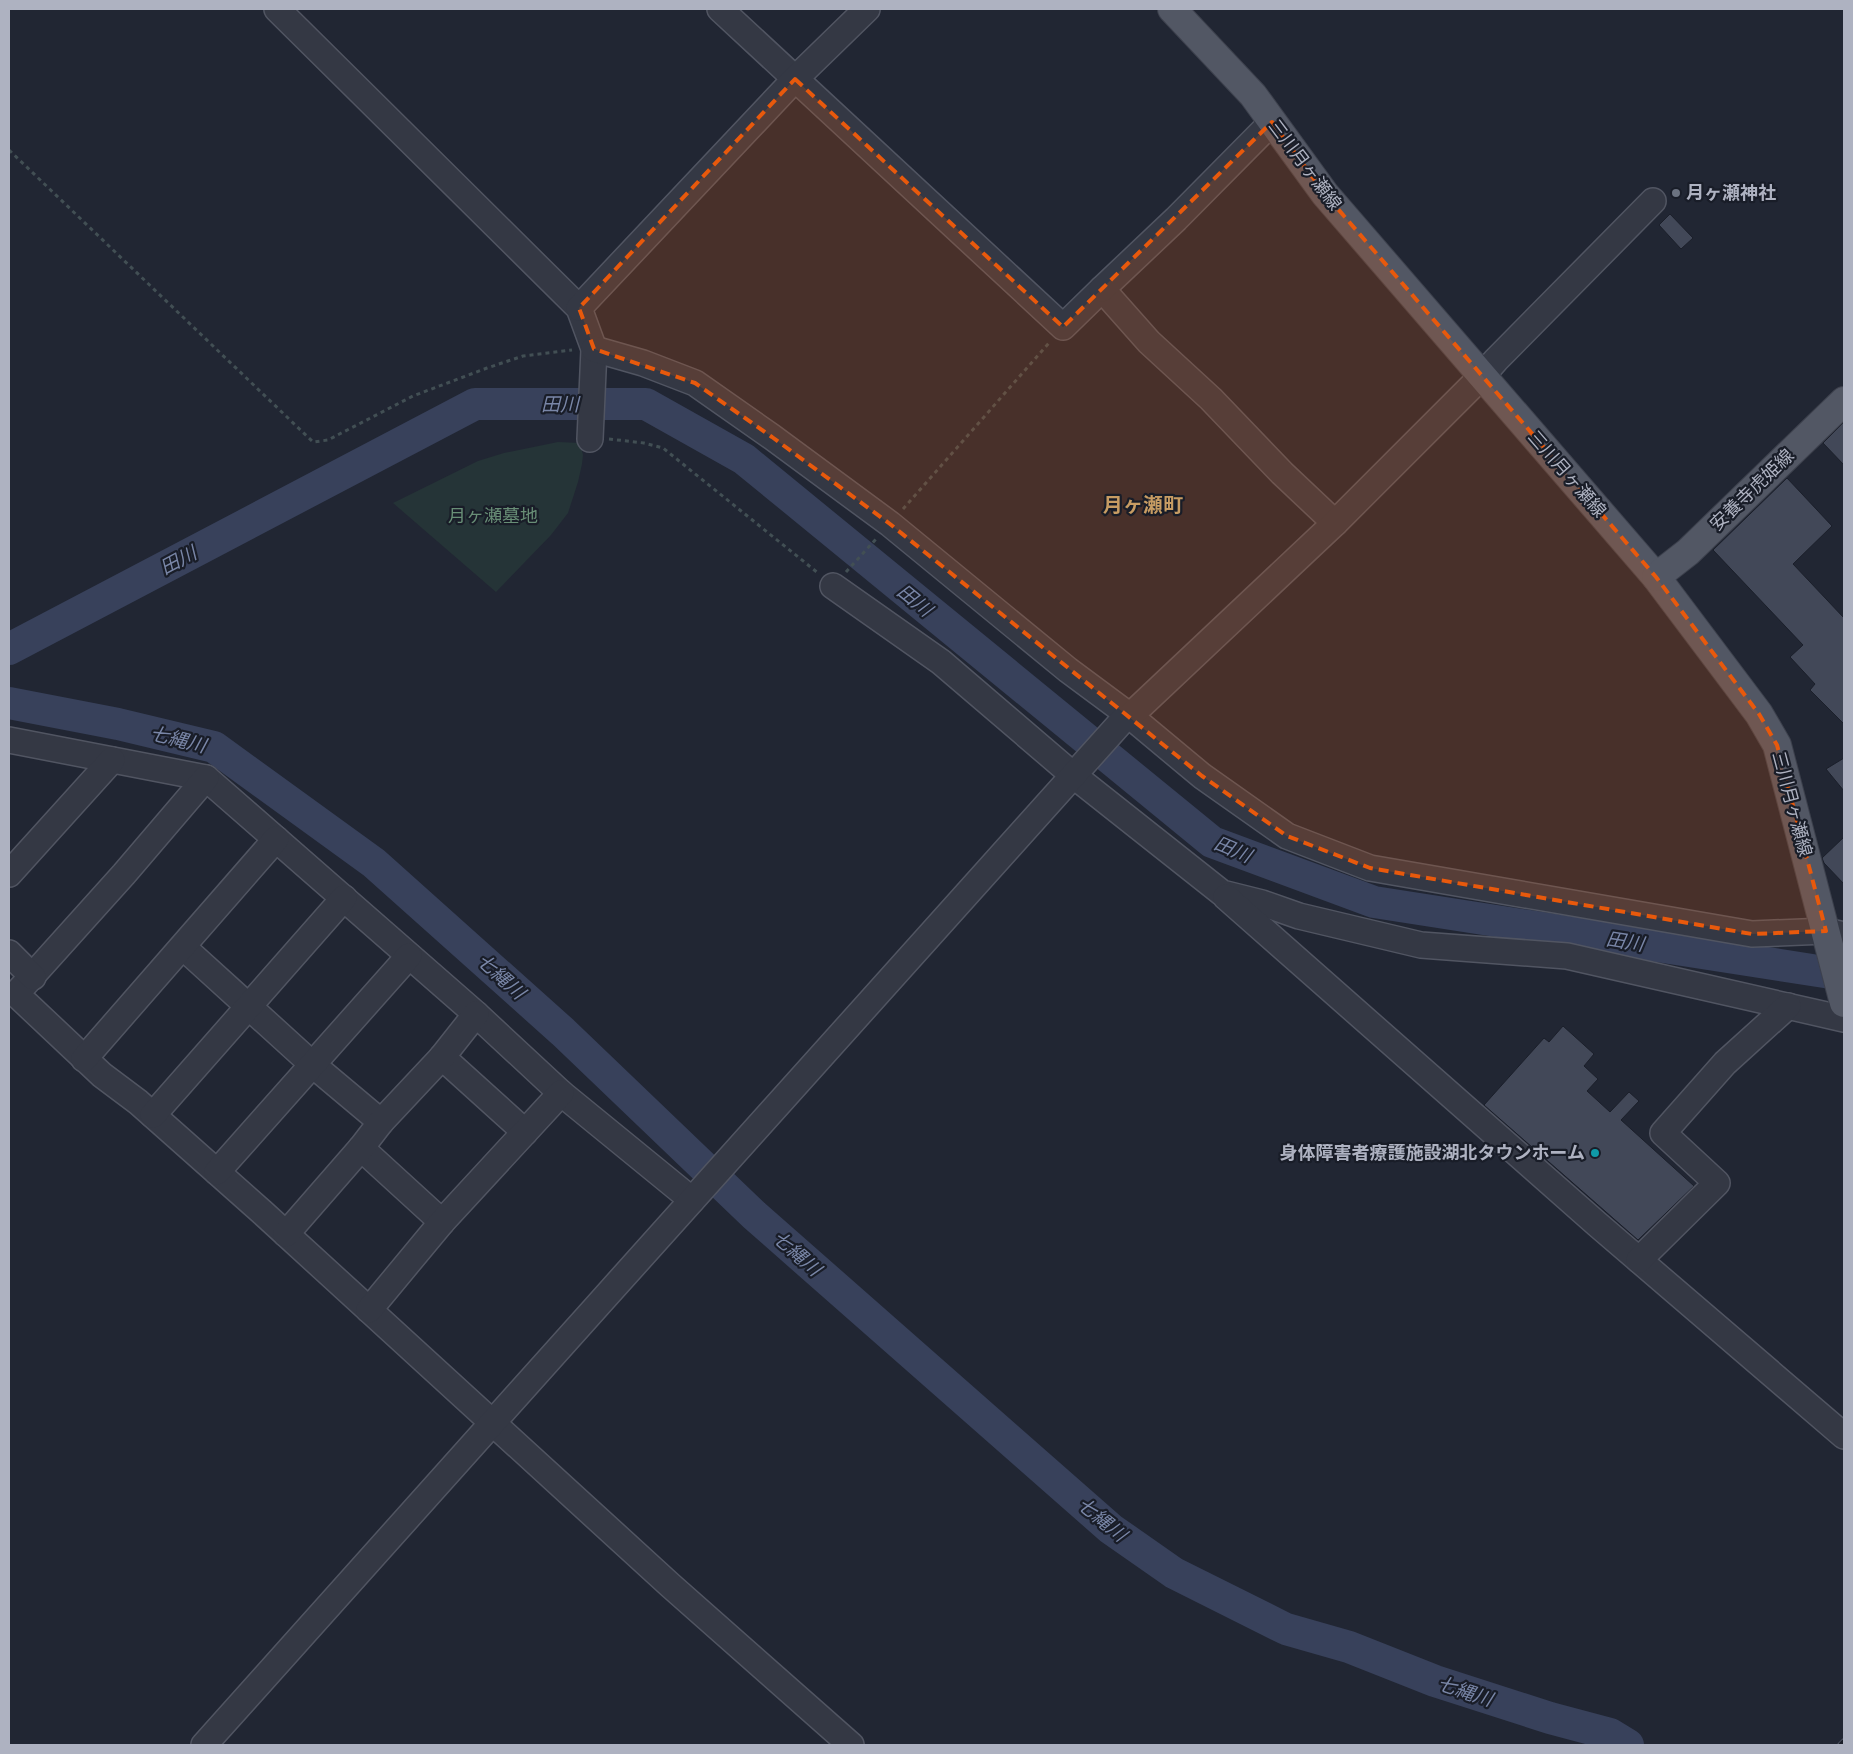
<svg xmlns="http://www.w3.org/2000/svg" width="1853" height="1754" viewBox="0 0 1853 1754" font-family="Jost,'Noto Sans JP',sans-serif">
<rect width="100%" height="100%" fill="#212633"/>
<polygon fill="#253437" points="558,442 580,443 583,455 582,464 578,482 568,513 551,535 496,592 393,503 478,461 504,453"/>
<g fill="none" stroke-linecap="round" stroke-linejoin="round">
<g stroke="#38415b" stroke-width="32">
<polyline points="9,649 475,404 646,404 744,459 1212,842 1374,902 1844,975"/>
<polyline points="9,703 118,724 214,747 374,863 563,1032 754,1215 1111,1529 1174,1573 1286,1629 1349,1647 1435,1681 1550,1718 1610,1734 1628,1745"/>
</g>
</g>
<g fill="#424858" stroke="#1b1f2a">
<polygon points="1670,214 1693,238 1681,249 1659,225"/>
<polygon points="1844,422 1844,465 1823,443"/>
<polygon points="1787,478 1832,526 1793,564 1844,618 1844,724 1810,690 1815,684 1790,657 1803,645 1713,550"/>
<polygon points="1844,758 1844,791 1826,769"/>
<polygon points="1844,837 1844,884 1824,863 1822,858"/>
<polygon points="1563,1026 1594,1054 1584,1066 1598,1079 1587,1091 1610,1112 1629,1092 1639,1101 1621,1120 1694,1186 1638,1240 1484,1105 1544,1038 1549,1042"/>
</g>
<g fill="none" stroke-linecap="round" stroke-linejoin="round">
<g stroke="#515562" stroke-width="28">
<g id="minor">
<polyline points="277,9 579,308 594,349 590,439"/>
<polyline points="720,9 1063,327 1102,289 1149,342 1211,399 1282,473 1335,523"/>
<polyline points="1102,289 1176,219 1272,122"/>
<polyline points="579,308 795,79 867,9"/>
<polyline points="594,349 643,363 695,383 772,437 890,524 1068,670 1130,716 1202,776 1287,836 1370,868 1752,934 1826,931 1844,935"/>
<polyline points="833,586 941,662 1073,775 1222,893 1262,903 1299,916 1421,945 1567,956 1844,1019"/>
<polyline points="9,740 206,778 476,1014 561,1093 692,1200"/>
<polyline points="206,778 124,874 16,994 102,1075 138,1102 262,1212 670,1585 851,1745"/>
<polyline points="9,874 112,760"/>
<polyline points="1226,897 1597,1224 1844,1436"/>
<polyline points="183,947 313,1065 381,1122"/>
<polyline points="9,953 33,977"/>
<polyline points="442,1057 525,1132"/>
<polyline points="84,1059 276,839"/>
<polyline points="153,1115 344,898"/>
<polyline points="361,1148 442,1222"/>
<polyline points="217,1172 409,956"/>
<polyline points="286,1234 361,1148 381,1122 442,1057 476,1014"/>
<polyline points="1639,1260 1717,1183 1663,1133 1725,1063 1788,1006"/>
<polyline points="369,1310 442,1222 561,1093"/>
<path d="M 204,1745 C 511,1404 815,1060 1123,720 L 1130,716 L 1335,523 L 1482,376 L 1496,360 L 1653,201"/>
</g>
</g>
<g stroke="#3d414d" stroke-width="30">
<g id="major">
<polyline points="1172,9 1253,95 1325,194 1656,577 1759,714 1777,745 1844,1003"/>
<polyline points="1656,577 1688,552 1844,401"/>
</g>
</g>
<g stroke="#424f54" stroke-width="3" stroke-dasharray="4 4" stroke-linecap="butt">
<polyline points="9,150 313,442 328,440 413,396 487,368 523,356 572,350"/>
<polyline points="609,439 644,443 663,448 818,573"/>
<polyline points="903,509 1049,343"/>
<polyline points="846,572 876,539"/>
</g>
<use href="#minor" stroke="#343844" stroke-width="25"/>
<use href="#major" stroke="#525764" stroke-width="28"/>
<g stroke="#565c6b" stroke-width="5.5">
<polyline id="rail" points="1840,1745 1844,1741"/>
</g>
<use href="#rail" stroke="#191d28" stroke-width="4" stroke-dasharray="11" stroke-linecap="butt"/>
</g>
<path fill="#e8590c" fill-opacity="0.2" stroke="#e8590c" stroke-width="4" stroke-dasharray="10 6" stroke-linejoin="round" d="M 795,79 L 1063,327 L 1272,122 L 1325,194 L 1656,577 L 1759,714 L 1777,745 L 1826,931 L 1752,934 L 1370,868 L 1287,836 L 1202,776 L 890,524 L 772,437 L 695,383 L 594,349 L 579,308 Z"/>
<circle fill="#6b7280" stroke="#191d28" stroke-width="2" cx="1676" cy="193" r="5"/>
<circle fill="#0f9aa8" stroke="#191d28" stroke-width="2" cx="1595" cy="1153" r="5"/>
<g text-anchor="middle" stroke-width="4.5" stroke-linejoin="round" paint-order="stroke">
<g font-size="18" fill="#aeb2c1" stroke="#191d28">
<text transform="translate(1305 165) rotate(53)" y="6">三川月ヶ瀬線</text>
<text transform="translate(1567 474) rotate(49)" y="6">三川月ヶ瀬線</text>
<text transform="translate(1752 490) rotate(-44)" y="6">安養寺虎姫線</text>
<text transform="translate(1792 804) rotate(75)" y="6">三川月ヶ瀬線</text>
</g>
<g font-size="18" font-weight="bold" fill="#aeb2c1" stroke="#191d28" text-anchor="start">
<text x="1686" y="199">月ヶ瀬神社</text>
<text x="1585" y="1159" text-anchor="end">身体障害者療護施設湖北タウンホーム</text>
</g>
<g font-size="18" fill="#688e76" stroke="#191d28">
<text x="493" y="522">月ヶ瀬墓地</text>
</g>
<g font-size="19" font-style="italic" fill="#7986a7" stroke="#191d28">
<text x="560" y="411">田川</text>
<text transform="translate(178 560) rotate(-28)" y="7">田川</text>
<text transform="translate(915 600) rotate(39)" y="7">田川</text>
<text transform="translate(178 739) rotate(14)" y="7">七縄川</text>
<text transform="translate(1233 849) rotate(23)" y="7">田川</text>
<text transform="translate(1625 941) rotate(9)" y="7">田川</text>
<text transform="translate(501 976) rotate(42)" y="7">七縄川</text>
<text transform="translate(797 1253) rotate(41)" y="7">七縄川</text>
<text transform="translate(1102 1519) rotate(39)" y="7">七縄川</text>
<text transform="translate(1465 1691) rotate(18)" y="7">七縄川</text>
</g>
<g font-size="20" font-weight="bold" fill="#c79c63" stroke="#191d28">
<text x="1143" y="512">月ヶ瀬町</text>
</g>
</g>
<rect width="1853" height="1754" fill="none" stroke="#aeb2c1" stroke-width="20"/>
</svg>
